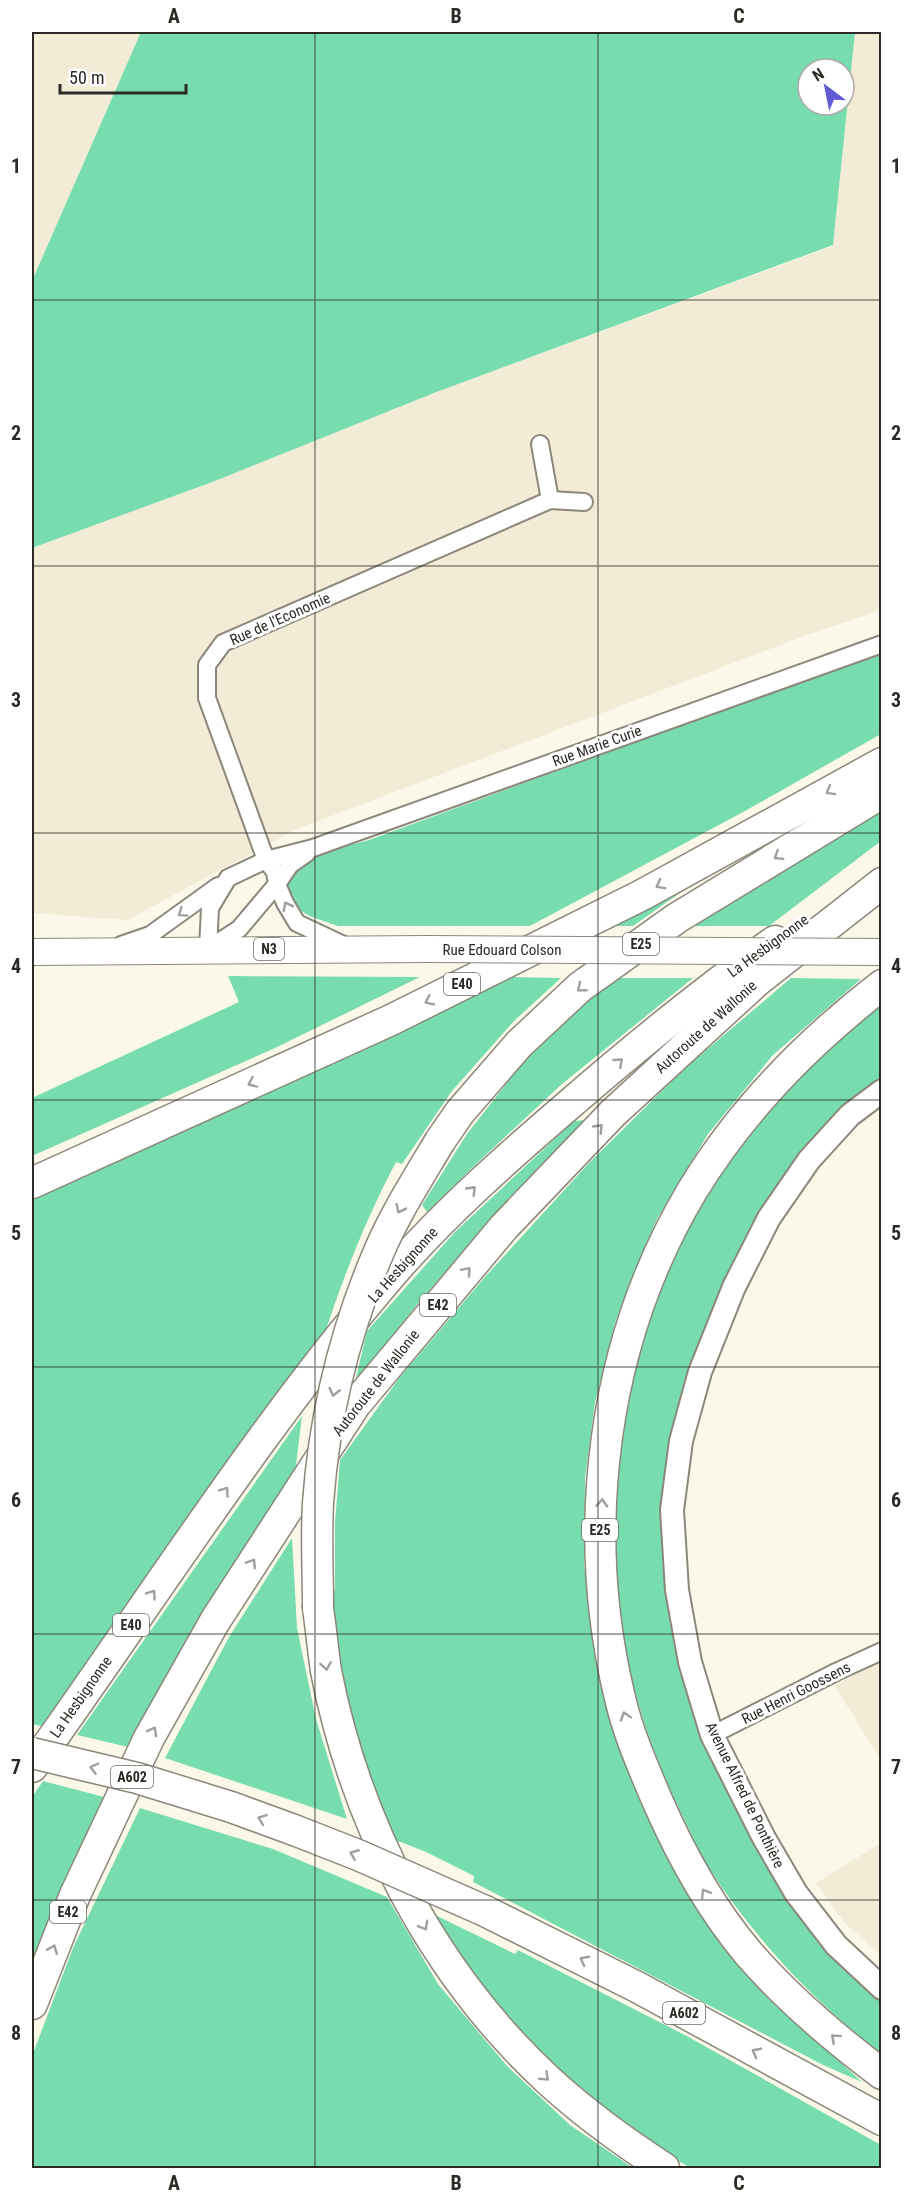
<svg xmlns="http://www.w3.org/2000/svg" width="913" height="2200" viewBox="0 0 913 2200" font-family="'Roboto Condensed',sans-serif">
<rect width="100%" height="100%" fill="#fcf8e9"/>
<g fill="#f2ebd5">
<polygon points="32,32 141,32 32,281"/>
<polygon points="855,32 881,32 881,610 807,635 297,829 127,920 32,913 32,548 215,481 434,393 833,246"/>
<polygon points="881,1660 881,1761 835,1686 869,1665"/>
<polygon points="881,1843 881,1956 844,1922 816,1883"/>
</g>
<g fill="#77ddae" fill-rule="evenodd">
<path d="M 141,32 L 855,32 L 833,245 L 434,393 L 215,481 L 32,548 L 32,281 ZM 808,69 L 844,69 L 844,105 L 808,105 Z"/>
<path d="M 881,652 L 881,734 L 745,811 L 530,926 L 338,926 C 307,915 290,914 287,877 L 307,857 L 369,840 Z"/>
<polygon points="881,808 881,841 769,926 690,926"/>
<polygon points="691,885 633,926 602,926"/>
<polygon points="228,976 420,977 275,1048 32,1156 32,1098 239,1002"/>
<path d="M 507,977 L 561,978 L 514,1021 L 452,1091 L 402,1164 L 396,1162 C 366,1219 343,1277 323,1339 L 45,1727 L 32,1724 L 32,1199 L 152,1145 Z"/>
<polygon points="607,978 693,978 562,1084 476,1164 427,1212 422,1205 467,1134 507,1083 503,1079"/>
<polygon points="791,978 861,979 773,1055 708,1134 657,1219 631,1279 615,1323 595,1402 585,1478 584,1565 597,1656 614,1735 650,1820 691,1897 788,2014 862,2082 823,2065 473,1882 474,1876 426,1852 393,1839 362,1753 341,1675 329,1595 335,1590 335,1522 340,1460 400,1377 485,1277 589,1163 683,1070"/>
<path d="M 881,1002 L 881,1078 L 862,1092 L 714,1309 L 674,1422 L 668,1459 L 708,1744 L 865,1983 L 881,1999 L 881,2053 C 814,2002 757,1941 710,1870 C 700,1855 693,1837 685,1821 C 661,1774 642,1723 630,1671 C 600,1537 620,1363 682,1240 C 731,1143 800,1072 881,1002 Z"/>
<polygon points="586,1120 510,1197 420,1301 355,1382 367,1331 455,1232 574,1121"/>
<polygon points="302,1416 295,1473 128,1747 77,1735"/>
<polygon points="292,1538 297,1628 316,1719 347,1819 165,1758 229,1637"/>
<polygon points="43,1781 108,1798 32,1972 32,1797"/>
<polygon points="140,1808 273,1849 387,1897 438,1984 507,2066 570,2125 633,2168 32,2168 32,2056 73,1948"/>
<path d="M 431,1913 L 515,1954 L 518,1950 L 685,2035 L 881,2145 L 881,2168 L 691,2168 C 615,2126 538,2062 486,1993 C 466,1967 449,1940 431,1913 Z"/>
</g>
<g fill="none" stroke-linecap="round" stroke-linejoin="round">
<g stroke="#8b877a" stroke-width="20">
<g id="street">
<polyline points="540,444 550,500"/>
<polyline points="307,853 290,865 277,884 285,903 297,923 348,947"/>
<polyline points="121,945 150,935 218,886"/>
<polyline points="208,949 210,908 228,878 266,860 313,848 882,644"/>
<polyline points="208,949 239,929 277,884 275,872 266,860 207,698 207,665 223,643 550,500 584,502"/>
<polyline points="712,1735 836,1672 882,1651"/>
</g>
</g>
<g stroke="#8b877a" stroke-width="26">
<polyline id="secondary" points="882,1091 850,1115 809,1160 769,1218 734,1287 700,1372 681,1441 672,1510 677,1590 690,1662 712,1735 764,1838 796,1893 836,1945 882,1988"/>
</g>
<g stroke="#8b877a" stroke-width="28">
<polyline id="primary" points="32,952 428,949"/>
</g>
<g stroke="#8b877a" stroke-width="33">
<g id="highway">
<path d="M 882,985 C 807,1043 741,1110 692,1191 C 602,1342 579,1529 620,1698 C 628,1733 643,1767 657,1800 C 681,1855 710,1908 749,1954 C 788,1999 834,2038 882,2074"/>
<polyline points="440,1141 460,1112 519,1044 580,987 677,918 882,793"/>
<polyline points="32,1183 391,1020 642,895 882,763"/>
<path d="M 318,1608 C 321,1629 323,1650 326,1671 C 356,1825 433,1973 548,2080 C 584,2113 624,2142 664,2168"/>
<path d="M 32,1767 C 152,1600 262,1424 397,1268 C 448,1210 506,1159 564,1109 C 632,1050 701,993 775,941"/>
<polyline points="231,1807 294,1830"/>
<polyline points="485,1911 637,1987 882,2120"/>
<polyline points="32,2004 75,1895 149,1738 215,1621 355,1405 504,1227 613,1113 757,981 882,883"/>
</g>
</g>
<use href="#street" stroke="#fff" stroke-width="16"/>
<use href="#secondary" stroke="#fff" stroke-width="22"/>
<use href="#primary" stroke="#fff" stroke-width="26"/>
<use href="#highway" stroke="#fff" stroke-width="30"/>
<g stroke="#8b877a" stroke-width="28" stroke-linecap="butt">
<polyline id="primary-bridge" points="428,949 882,952"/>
</g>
<g stroke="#8b877a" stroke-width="33" stroke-linecap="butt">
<g id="highway-bridge">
<path d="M 318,1608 C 318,1573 316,1538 318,1503 C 324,1420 343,1338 375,1261 C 392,1218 417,1180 440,1141"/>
<polyline points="32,1753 137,1778 231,1807"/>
<polyline points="294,1830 358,1855 485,1911"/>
</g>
</g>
<use href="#primary-bridge" stroke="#fff" stroke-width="26"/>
<use href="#highway-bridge" stroke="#fff" stroke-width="30"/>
</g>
<defs><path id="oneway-chevron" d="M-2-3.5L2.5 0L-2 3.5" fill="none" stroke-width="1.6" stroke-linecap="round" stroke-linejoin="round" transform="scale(1.5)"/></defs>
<g stroke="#a09f9c">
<use href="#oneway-chevron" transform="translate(830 791) rotate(151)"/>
<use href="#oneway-chevron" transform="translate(778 856) rotate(148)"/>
<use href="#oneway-chevron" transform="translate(660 885) rotate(151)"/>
<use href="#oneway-chevron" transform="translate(287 906) rotate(-118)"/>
<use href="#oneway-chevron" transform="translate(182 913) rotate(145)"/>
<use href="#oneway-chevron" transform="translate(581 988) rotate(141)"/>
<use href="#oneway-chevron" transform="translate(429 1001) rotate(154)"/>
<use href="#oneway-chevron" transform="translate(619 1062) rotate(-41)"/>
<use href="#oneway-chevron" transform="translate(252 1083) rotate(156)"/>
<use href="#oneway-chevron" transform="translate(599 1128) rotate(-46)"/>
<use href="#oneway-chevron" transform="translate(472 1190) rotate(-46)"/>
<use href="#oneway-chevron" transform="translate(400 1209) rotate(116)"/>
<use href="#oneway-chevron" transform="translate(467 1271) rotate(-49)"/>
<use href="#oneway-chevron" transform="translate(334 1392) rotate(103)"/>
<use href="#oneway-chevron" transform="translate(225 1491) rotate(-54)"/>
<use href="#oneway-chevron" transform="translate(602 1503) rotate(-87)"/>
<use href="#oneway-chevron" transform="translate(252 1563) rotate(-57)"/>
<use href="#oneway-chevron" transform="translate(152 1594) rotate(-55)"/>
<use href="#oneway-chevron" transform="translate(326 1666) rotate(81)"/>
<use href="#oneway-chevron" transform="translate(625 1716) rotate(-108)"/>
<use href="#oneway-chevron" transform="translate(153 1731) rotate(-61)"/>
<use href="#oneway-chevron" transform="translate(94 1768) rotate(-166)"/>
<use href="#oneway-chevron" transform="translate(262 1819) rotate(-160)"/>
<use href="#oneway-chevron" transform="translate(354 1854) rotate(-158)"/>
<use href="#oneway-chevron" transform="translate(705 1893) rotate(-122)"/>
<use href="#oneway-chevron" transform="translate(424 1926) rotate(60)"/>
<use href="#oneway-chevron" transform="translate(53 1949) rotate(-68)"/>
<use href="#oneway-chevron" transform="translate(584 1960) rotate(-152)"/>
<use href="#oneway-chevron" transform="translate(835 2038) rotate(-138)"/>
<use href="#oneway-chevron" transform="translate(756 2052) rotate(-152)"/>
<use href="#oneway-chevron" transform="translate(545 2077) rotate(44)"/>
</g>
<path fill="none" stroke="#2c2a24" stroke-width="1.5" stroke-opacity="0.55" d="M 315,32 L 315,2168M 598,32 L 598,2168M 32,300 L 882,300M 32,566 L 882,566M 32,833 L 882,833M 32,1100 L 882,1100M 32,1367 L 882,1367M 32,1634 L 882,1634M 32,1900 L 882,1900"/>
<g text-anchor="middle" stroke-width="6" stroke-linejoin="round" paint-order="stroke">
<g fill="#fff" stroke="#6b6a66" stroke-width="1.5">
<rect x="623" y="933" width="36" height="22" rx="4.5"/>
<rect x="254" y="938" width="30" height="22" rx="4.5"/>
<rect x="444" y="973" width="36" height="22" rx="4.5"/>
<rect x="420" y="1294" width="36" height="22" rx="4.5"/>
<rect x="582" y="1519" width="36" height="22" rx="4.5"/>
<rect x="113" y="1614" width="36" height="22" rx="4.5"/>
<rect x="111" y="1766" width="42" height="22" rx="4.5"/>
<rect x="50" y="1901" width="36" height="22" rx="4.5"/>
<rect x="663" y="2002" width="42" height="22" rx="4.5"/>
</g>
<g font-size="14" font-weight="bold" fill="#2c2a24">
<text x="641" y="949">E25</text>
<text x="269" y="954">N3</text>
<text x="462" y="989">E40</text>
<text x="438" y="1310">E42</text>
<text x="600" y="1535">E25</text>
<text x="131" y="1630">E40</text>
<text x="132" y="1782">A602</text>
<text x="68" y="1917">E42</text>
<text x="684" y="2018">A602</text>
</g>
<g font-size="15" fill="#2c2a24" stroke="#fff">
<text transform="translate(280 619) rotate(-24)" y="5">Rue de l'Economie</text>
<text transform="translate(597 746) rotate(-20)" y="5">Rue Marie Curie</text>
<text transform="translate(768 946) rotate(-36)" y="5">La Hesbignonne</text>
<text x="502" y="955">Rue Edouard Colson</text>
<text transform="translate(706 1027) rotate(-42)" y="5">Autoroute de Wallonie</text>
<text transform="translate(403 1265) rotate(-48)" y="5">La Hesbignonne</text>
<text transform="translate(376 1383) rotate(-52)" y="5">Autoroute de Wallonie</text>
<text transform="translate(796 1693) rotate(-27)" y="5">Rue Henri Goossens</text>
<text transform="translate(81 1697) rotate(-55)" y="5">La Hesbignonne</text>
<text transform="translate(745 1795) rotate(64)" y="5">Avenue Alfred de Ponthière</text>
</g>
</g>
<rect width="913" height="2200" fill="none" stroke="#ffffff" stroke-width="66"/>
<g transform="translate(826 87) rotate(328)"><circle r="28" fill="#ffffff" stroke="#abaaa7" stroke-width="1.5"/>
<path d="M0-4.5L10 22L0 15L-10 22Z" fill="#615cd5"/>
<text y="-9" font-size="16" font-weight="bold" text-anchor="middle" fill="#2c2a24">N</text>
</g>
<path d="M60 84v9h126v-9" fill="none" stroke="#2c2a24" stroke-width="3"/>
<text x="69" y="84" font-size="18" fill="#2c2a24" stroke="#ffffff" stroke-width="4.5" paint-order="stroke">50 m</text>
<rect x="33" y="33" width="847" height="2134" fill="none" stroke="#2c2a24" stroke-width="2"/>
<g font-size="20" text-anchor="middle" font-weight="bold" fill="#2c2a24">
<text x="174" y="23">A</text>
<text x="456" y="23">B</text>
<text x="739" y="23">C</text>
<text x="16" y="173">1</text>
<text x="896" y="173">1</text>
<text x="16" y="440">2</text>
<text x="896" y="440">2</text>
<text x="16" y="707">3</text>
<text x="896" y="707">3</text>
<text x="16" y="973">4</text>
<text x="896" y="973">4</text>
<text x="16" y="1240">5</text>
<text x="896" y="1240">5</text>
<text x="16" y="1507">6</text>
<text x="896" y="1507">6</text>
<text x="16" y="1774">7</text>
<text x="896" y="1774">7</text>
<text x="16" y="2040">8</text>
<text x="896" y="2040">8</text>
<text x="174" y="2190">A</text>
<text x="456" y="2190">B</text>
<text x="739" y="2190">C</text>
</g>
</svg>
